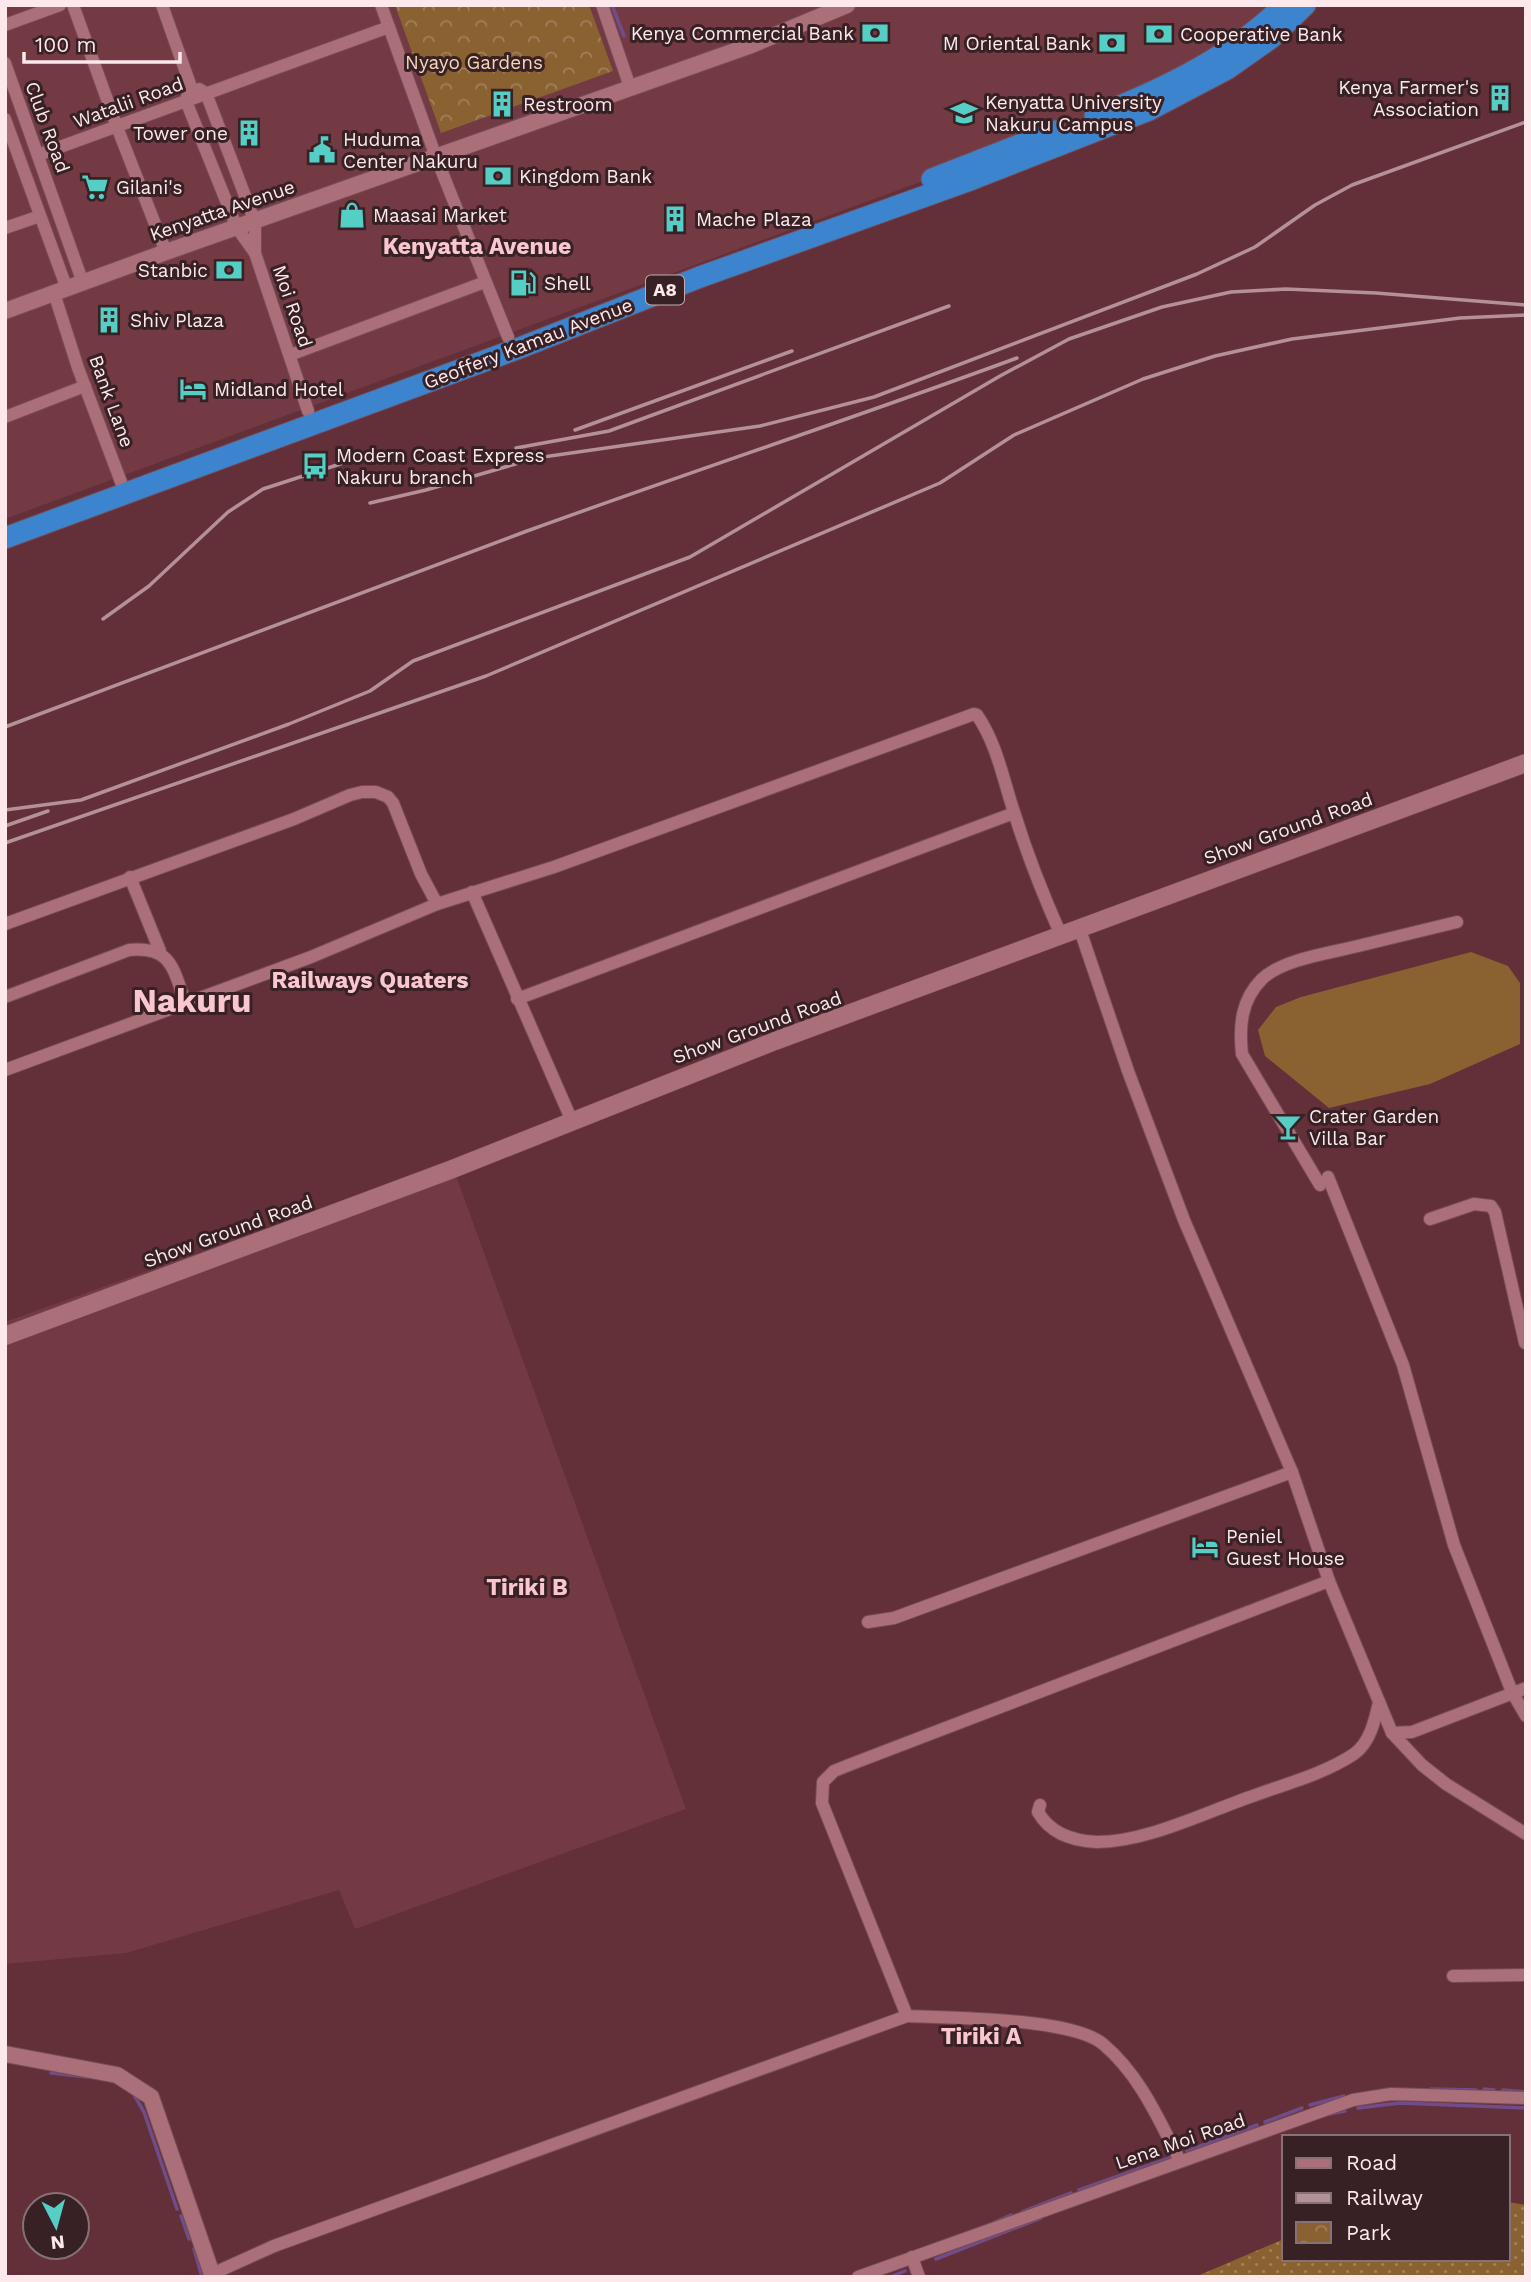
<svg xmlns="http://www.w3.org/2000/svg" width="1531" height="2282" viewBox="0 0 1531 2282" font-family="'Work Sans',sans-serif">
<defs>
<pattern id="grass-dots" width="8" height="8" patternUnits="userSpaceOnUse" patternTransform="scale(1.75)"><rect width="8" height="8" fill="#8a6232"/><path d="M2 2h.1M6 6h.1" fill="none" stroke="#a1805a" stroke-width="1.8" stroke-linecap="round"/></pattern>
<pattern id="park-crowns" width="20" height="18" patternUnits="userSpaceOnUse" patternTransform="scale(1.75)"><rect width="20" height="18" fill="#8a6232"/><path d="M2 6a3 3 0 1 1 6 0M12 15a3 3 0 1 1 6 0" fill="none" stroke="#a1805a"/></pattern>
</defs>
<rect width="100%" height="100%" fill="#632f39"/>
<g fill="#743a44">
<polygon points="5,5 1282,5 1113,111 5,519"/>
<polygon points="451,1162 686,1809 355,1929 339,1890 126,1953 5,1964 5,1322"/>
</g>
<polygon fill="url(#grass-dots)" points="1508,2202 1526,2205 1526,2277 1195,2277 1284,2239 1284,2259 1508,2259"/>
<polygon fill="url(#park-crowns)" points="395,5 589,5 613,71 441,133"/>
<polygon fill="#8a6232" points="1471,952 1508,966 1520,983 1520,1044 1430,1084 1329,1108 1265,1056 1258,1030 1276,1007 1301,997"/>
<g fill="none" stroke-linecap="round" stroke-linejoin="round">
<g stroke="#704d8a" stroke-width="3.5">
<polyline points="612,5 624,36"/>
<polyline points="51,2073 88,2077"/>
<polyline points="1431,2089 1476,2090"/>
<polyline points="1484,2089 1494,2090"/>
<polyline points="1503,2090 1526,2092"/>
<polyline points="133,2093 144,2112 177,2209"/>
<polyline points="1310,2105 1344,2096"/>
<polyline points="1358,2108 1400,2103 1526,2108"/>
<polyline points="1330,2114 1345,2111"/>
<polyline points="1265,2122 1302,2108"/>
<polyline points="1187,2151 1257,2125"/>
<polyline points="1079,2190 1175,2156"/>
<polyline points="1022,2212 1071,2193"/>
<polyline points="181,2216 189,2239"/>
<polyline points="995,2222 1011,2215"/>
<polyline points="194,2249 202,2277"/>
<polyline points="936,2259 1041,2218"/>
<polyline points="890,2277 905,2271"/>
</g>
<g stroke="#764c55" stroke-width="14">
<g id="minor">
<polyline points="73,5 117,127 166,252"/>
<polyline points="162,5 190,84 186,101 237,228 255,253 308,411"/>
<polyline points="381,5 436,157 508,337"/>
<polyline points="602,5 630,87"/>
<polyline points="5,25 60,5"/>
<polyline points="5,63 83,283"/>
<polyline points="199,89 206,93 255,222 255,253"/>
<polyline points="5,119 67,289"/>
<polyline points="38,155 389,27"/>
<polyline points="5,228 40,216"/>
<polyline points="54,293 78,368 121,482"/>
<polyline points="290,355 485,282"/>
<polyline points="5,417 85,386"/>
<polyline points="130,877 160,951"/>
<polyline points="472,892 572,1121"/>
<path d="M 5,924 L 294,819 L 350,795 L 362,792 L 376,792 L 388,797 L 393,803 L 421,874 L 437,904 L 554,867 L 974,714 L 977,715 C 997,744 1003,779 1014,812 C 1027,854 1043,895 1061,935"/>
<polyline points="1079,927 1128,1071 1184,1220 1292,1472 1329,1581 1392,1733 1422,1765 1446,1784 1526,1834"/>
<path d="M 5,997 L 129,950 C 173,946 173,970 186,1004"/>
<polyline points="517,999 1014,813"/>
<polyline points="5,1070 311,957 437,904"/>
<polyline points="1328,1177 1403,1365 1454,1545 1512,1692 1526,1716"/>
<path d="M 1320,1185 L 1242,1054 C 1239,1026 1241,1000 1262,979 C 1283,959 1330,953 1358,946 C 1391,938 1424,930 1457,922"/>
<polyline points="1430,1219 1474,1204 1491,1206 1495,1212 1525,1343"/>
<polyline points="868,1622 894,1618 1292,1472"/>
<polyline points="1392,1733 1412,1732 1526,1688"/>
<path d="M 1040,1805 L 1038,1812 C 1050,1833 1073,1841 1097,1842 C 1146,1842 1204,1813 1250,1797 C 1285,1784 1324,1774 1354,1754 C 1370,1743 1375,1720 1379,1702"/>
<polyline points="1453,1976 1526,1975"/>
<path d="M 907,2016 C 951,2018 1072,2018 1103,2044 C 1140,2075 1159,2120 1180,2161"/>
<polyline points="912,2257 919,2277"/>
<polyline points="212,2274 274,2246 907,2016 822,1803 823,1782 834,1771 849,1765 1329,1581"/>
<polyline points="858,2277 1353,2100 1391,2094 1526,2098"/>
</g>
</g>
<g stroke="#764c55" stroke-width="18">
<g id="tertiary">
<polyline points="5,311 166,252 749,46 847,5"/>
<polyline points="5,2054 117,2075 151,2097 213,2277"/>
</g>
</g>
<g stroke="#764c55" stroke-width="19">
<polyline id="secondary" points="5,1336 450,1170 775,1041 1526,763"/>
</g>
<g stroke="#764c55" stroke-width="23">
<g id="trunk">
<path d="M 1095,116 C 1162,90 1233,56 1284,5"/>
<polyline points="932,179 1055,131"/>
<polyline points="5,538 522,347 700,277 970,180 1149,110 1227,69 1271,38 1305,5"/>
</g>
</g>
<use href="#minor" stroke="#aa6f78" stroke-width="12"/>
<use href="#tertiary" stroke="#aa6f78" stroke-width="16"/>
<use href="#secondary" stroke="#aa6f78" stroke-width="18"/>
<use href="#trunk" stroke="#3c84cd" stroke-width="21"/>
<g stroke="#b49097" stroke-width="3.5">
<polyline points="575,430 792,351"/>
<polyline points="516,448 609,431 949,306"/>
<polyline points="370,503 426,490 536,458 760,426 874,397 1197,274 1255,247 1315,205 1352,185 1526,122"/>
<polyline points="103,619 149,586 228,512 263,489 371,454"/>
<path d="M 5,727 C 179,662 352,595 527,531 C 690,472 854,418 1017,358"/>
<polyline points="5,810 81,800 289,724 370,691 413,661 690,557 1000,376 1069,339 1162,307 1231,292 1286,289 1376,293 1526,305"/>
<polyline points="5,826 48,811"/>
<polyline points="5,843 486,676 940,483 1014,435 1143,379 1215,356 1292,339 1460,318 1526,315"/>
</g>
</g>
<defs>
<g id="bank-bare" transform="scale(2.1)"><path d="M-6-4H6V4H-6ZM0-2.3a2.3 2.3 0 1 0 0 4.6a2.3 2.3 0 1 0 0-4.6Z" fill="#55cec6" stroke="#382124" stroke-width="2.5" paint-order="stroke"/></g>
<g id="building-bare" transform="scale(2.1)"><path d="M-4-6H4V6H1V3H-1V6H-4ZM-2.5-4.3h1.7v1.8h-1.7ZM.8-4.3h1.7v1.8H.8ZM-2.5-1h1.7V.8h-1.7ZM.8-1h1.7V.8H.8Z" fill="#55cec6" stroke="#382124" stroke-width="2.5" paint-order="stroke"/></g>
<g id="university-bare" transform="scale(2.1)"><path d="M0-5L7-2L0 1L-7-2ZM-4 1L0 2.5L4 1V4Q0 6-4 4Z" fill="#55cec6" stroke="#382124" stroke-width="2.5" paint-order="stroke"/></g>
<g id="civic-bare" transform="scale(2.1)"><path d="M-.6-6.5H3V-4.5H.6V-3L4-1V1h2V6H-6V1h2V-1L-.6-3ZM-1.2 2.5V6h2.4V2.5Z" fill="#55cec6" stroke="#382124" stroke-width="2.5" paint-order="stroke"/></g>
<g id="supermarket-bare" transform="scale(2.1)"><path d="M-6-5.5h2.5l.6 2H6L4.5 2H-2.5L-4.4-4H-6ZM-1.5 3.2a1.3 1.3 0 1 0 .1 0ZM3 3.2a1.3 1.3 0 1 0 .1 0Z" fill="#55cec6" stroke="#382124" stroke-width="2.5" paint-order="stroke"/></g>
<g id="shop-bare" transform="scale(2.1)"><path d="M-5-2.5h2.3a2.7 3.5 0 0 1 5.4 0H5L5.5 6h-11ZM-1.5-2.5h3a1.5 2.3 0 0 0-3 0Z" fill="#55cec6" stroke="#382124" stroke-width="2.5" paint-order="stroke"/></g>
<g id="fuel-bare" transform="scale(2.1)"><path d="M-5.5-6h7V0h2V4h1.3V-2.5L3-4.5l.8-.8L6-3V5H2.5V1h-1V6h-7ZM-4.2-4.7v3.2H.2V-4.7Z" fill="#55cec6" stroke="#382124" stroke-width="2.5" paint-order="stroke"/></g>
<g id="hotel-bare" transform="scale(2.1)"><path d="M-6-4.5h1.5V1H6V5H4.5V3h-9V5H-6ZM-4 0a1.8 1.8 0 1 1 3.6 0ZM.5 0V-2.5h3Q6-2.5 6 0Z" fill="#55cec6" stroke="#382124" stroke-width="2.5" paint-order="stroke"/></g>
<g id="bus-bare" transform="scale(2.1)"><path d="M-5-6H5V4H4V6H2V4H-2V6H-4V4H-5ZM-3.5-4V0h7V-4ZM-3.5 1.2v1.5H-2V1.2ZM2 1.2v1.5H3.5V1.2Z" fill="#55cec6" stroke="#382124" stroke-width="2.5" paint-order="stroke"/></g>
<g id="bar-bare" transform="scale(2.1)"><path d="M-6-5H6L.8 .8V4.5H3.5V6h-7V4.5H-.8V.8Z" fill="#55cec6" stroke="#382124" stroke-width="2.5" paint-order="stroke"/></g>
</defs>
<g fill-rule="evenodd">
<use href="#bank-bare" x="875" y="33"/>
<use href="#bank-bare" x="1159" y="34"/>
<use href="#bank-bare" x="1112" y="43"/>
<use href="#building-bare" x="1500" y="98"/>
<use href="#building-bare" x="502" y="104"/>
<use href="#university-bare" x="964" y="113"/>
<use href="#building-bare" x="249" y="133"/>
<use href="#civic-bare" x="322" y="150"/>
<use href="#bank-bare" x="498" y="176"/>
<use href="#supermarket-bare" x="95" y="187"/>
<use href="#shop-bare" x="352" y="215"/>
<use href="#building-bare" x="675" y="219"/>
<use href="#bank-bare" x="229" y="270"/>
<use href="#fuel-bare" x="523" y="283"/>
<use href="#building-bare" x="109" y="320"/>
<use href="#hotel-bare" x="193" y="389"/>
<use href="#bus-bare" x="315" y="466"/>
<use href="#bar-bare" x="1288" y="1127"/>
<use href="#hotel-bare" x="1205" y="1547"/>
</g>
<g text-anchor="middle" stroke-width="6" stroke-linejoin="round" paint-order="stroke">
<rect fill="#382124" stroke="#c2acaf" stroke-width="2" x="646" y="275.5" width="38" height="29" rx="5"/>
<g font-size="18" font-weight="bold" fill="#fde8eb">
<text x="665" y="296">A8</text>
</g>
<g font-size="19" fill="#fde8eb" stroke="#382124" text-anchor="start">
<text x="854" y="40" text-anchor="end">Kenya Commercial Bank</text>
<text x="1180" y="41">Cooperative Bank</text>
<text x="1091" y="50" text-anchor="end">M Oriental Bank</text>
<text x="1479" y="94" text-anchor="end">Kenya Farmer's<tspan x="1479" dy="22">Association</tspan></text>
<text x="985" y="109">Kenyatta University<tspan x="985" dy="22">Nakuru Campus</tspan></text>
<text x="523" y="111">Restroom</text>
<text x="228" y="140" text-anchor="end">Tower one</text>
<text x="343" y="146">Huduma<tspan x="343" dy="22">Center Nakuru</tspan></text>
<text x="519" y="183">Kingdom Bank</text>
<text x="116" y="194">Gilani's</text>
<text x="373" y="222">Maasai Market</text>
<text x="696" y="226">Mache Plaza</text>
<text x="208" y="277" text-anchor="end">Stanbic</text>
<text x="544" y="290">Shell</text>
<text x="130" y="327">Shiv Plaza</text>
<text x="214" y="396">Midland Hotel</text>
<text x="336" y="462">Modern Coast Express<tspan x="336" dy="22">Nakuru branch</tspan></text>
<text x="1309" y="1123">Crater Garden<tspan x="1309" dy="22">Villa Bar</tspan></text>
<text x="1226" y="1543">Peniel<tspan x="1226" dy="22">Guest House</tspan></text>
</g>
<g font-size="19" fill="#f4d7b8" stroke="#382124">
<text x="474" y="69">Nyayo Gardens</text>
</g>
<g font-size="19" fill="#fde8eb" stroke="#382124">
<text transform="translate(128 102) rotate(-20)" y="7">Watalii Road</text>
<text transform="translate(48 127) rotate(70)" y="7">Club Road</text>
<text transform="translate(222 210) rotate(-19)" y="7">Kenyatta Avenue</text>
<text transform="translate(293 306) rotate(71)" y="7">Moi Road</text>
<text transform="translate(528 343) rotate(-21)" y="7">Geoffery Kamau Avenue</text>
<text transform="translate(112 401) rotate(70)" y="7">Bank Lane</text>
<text transform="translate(1288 828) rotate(-20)" y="7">Show Ground Road</text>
<text transform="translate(757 1027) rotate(-20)" y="7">Show Ground Road</text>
<text transform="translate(228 1231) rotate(-20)" y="7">Show Ground Road</text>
<text transform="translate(1180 2141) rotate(-19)" y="7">Lena Moi Road</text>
</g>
<g font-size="23" font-weight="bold" fill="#fbc7ce" stroke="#382124">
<text x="477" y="254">Kenyatta Avenue</text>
<text x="370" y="988">Railways Quaters</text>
<text x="527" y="1595">Tiriki B</text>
<text x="981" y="2044">Tiriki A</text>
</g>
<g font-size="33" font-weight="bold" fill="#fbc7ce" stroke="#382124">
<text x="192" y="1012">Nakuru</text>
</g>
</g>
<rect width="1531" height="2282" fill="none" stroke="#fde8eb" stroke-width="14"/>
<rect x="1282" y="2135" width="228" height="126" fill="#382124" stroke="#877174" stroke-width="2"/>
<rect x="1296" y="2158" width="35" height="10" fill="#aa6f78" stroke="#877174" stroke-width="2"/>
<text x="1346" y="2170" font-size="21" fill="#fde8eb">Road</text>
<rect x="1296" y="2193" width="35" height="10" fill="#b49097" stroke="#877174" stroke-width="2"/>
<text x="1346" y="2205" font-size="21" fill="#fde8eb">Railway</text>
<rect x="1296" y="2222" width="35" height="21" fill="url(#park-crowns)" stroke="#877174" stroke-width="2"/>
<text x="1346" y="2240" font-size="21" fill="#fde8eb">Park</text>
<g transform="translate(56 2226) rotate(174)"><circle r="33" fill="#382124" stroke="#877174" stroke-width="2"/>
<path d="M0-5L12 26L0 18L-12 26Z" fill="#55cec6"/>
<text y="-10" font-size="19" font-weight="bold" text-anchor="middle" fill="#fde8eb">N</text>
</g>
<path d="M24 52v10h156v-10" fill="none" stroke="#fde8eb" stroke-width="3.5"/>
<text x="35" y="52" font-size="21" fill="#fde8eb" stroke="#382124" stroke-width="5" paint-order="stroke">100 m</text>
</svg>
